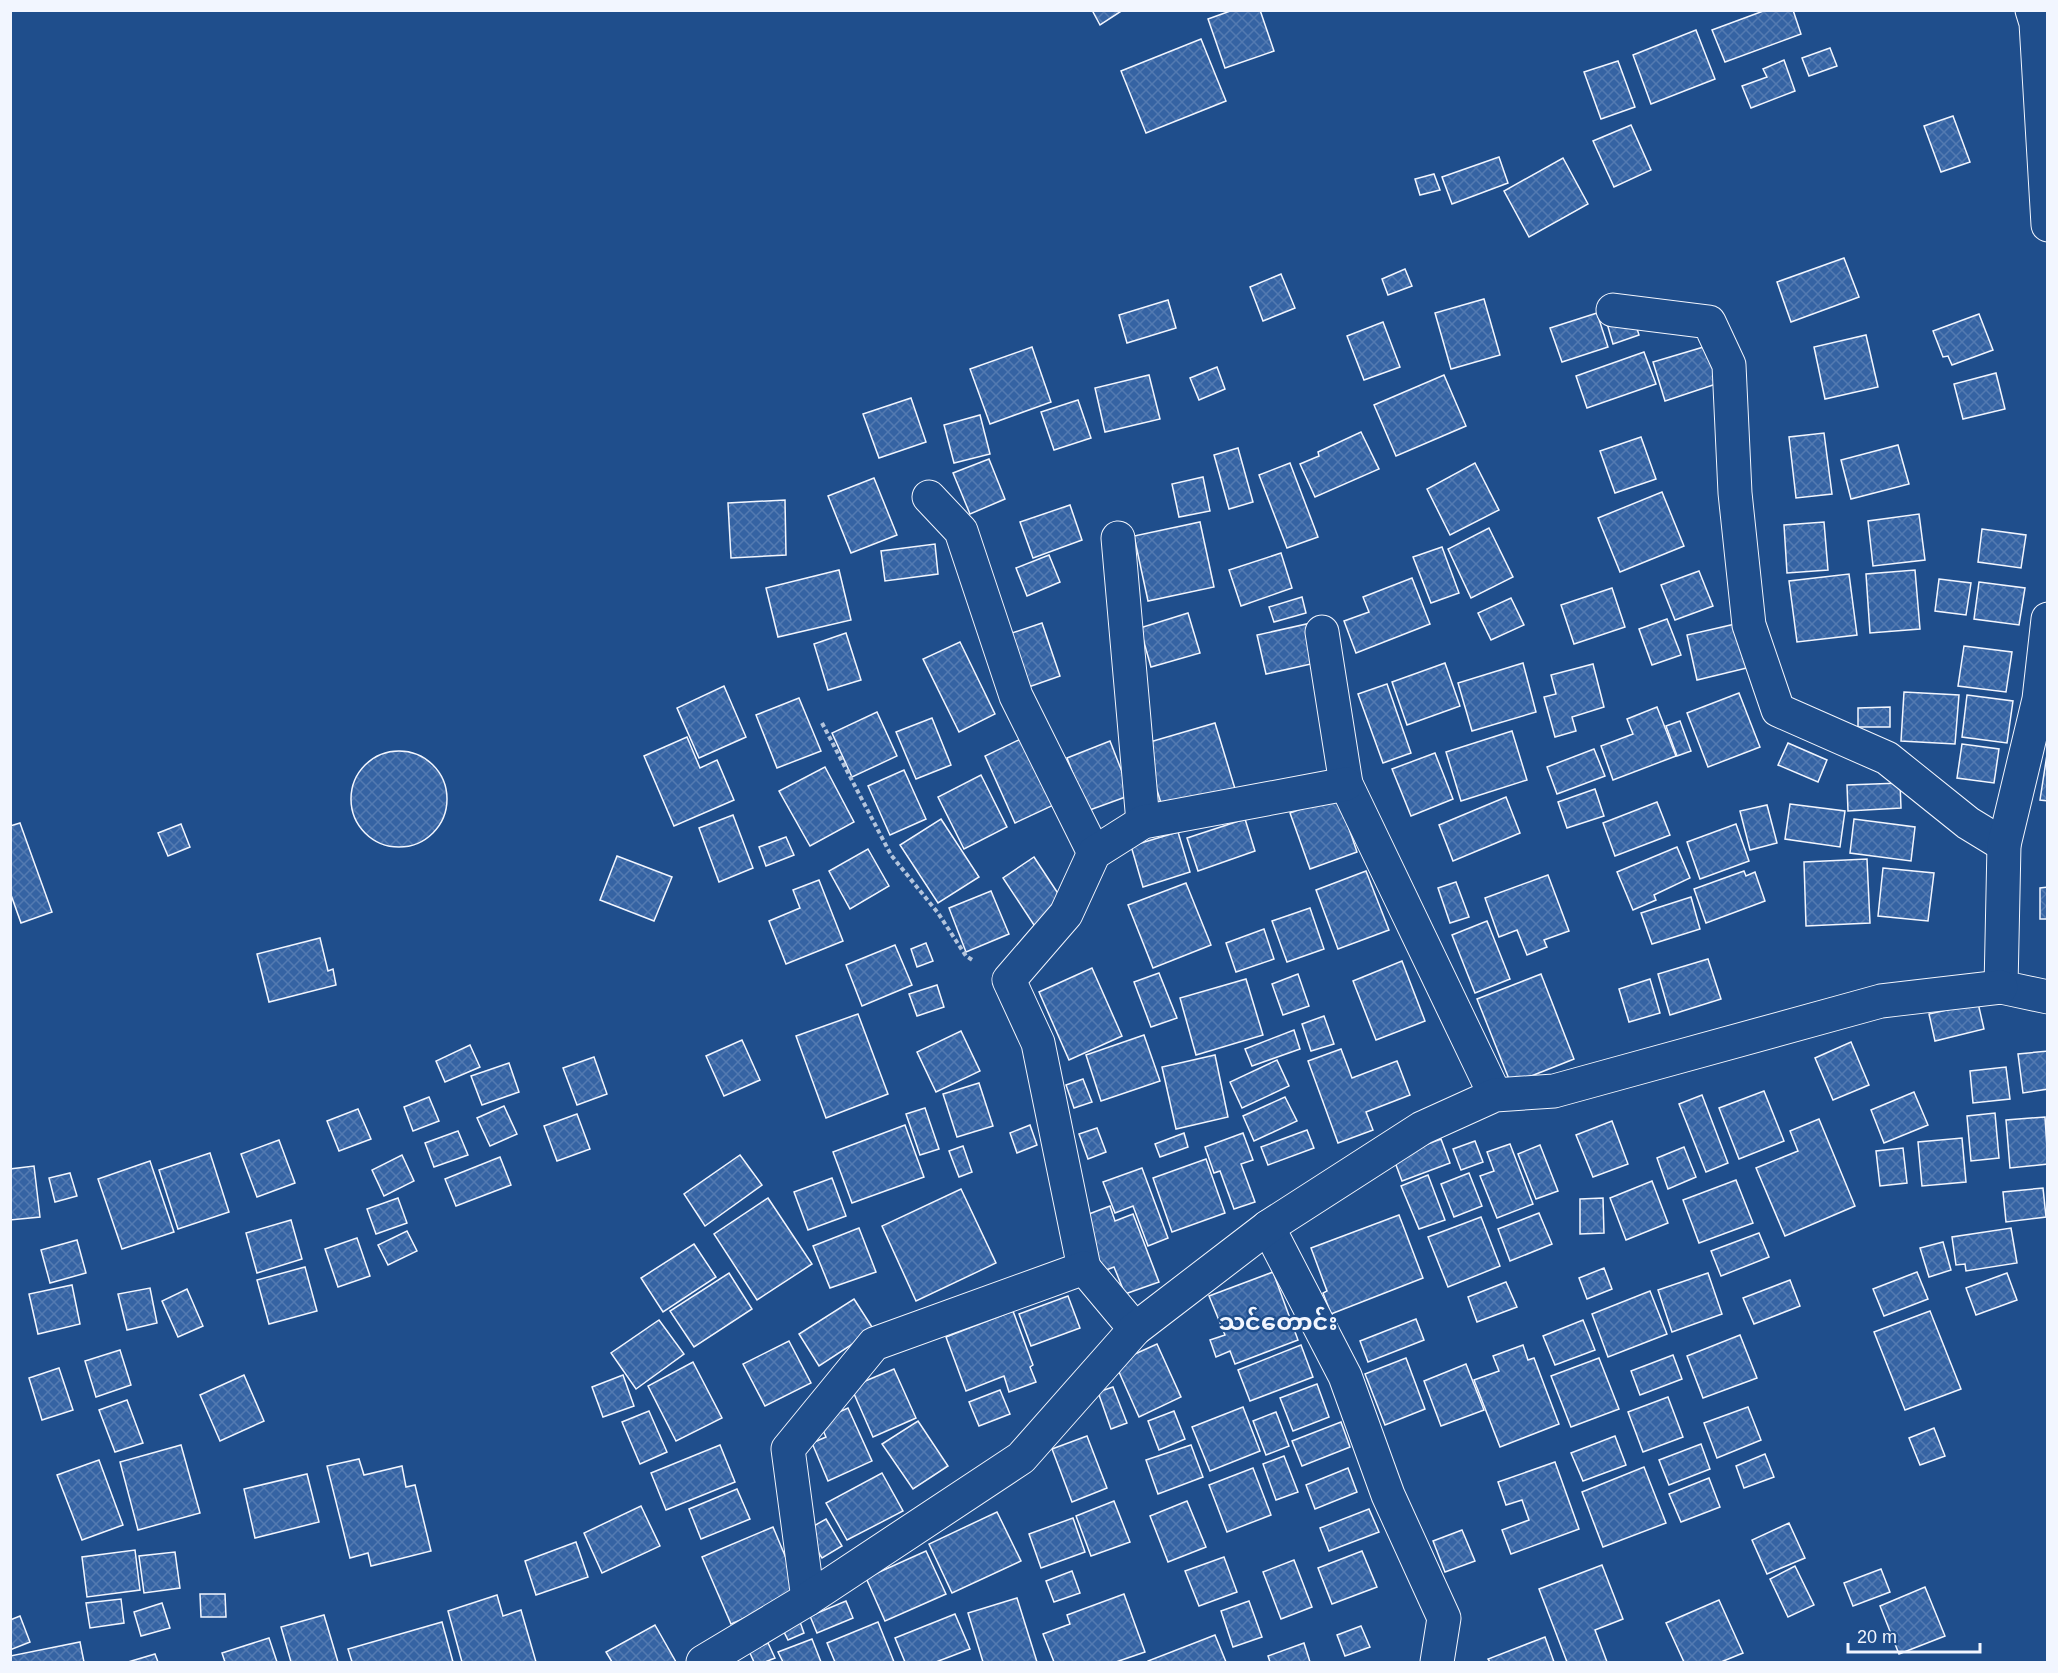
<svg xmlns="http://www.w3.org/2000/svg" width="2058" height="1673" viewBox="0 0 2058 1673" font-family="Arial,'Noto Sans Myanmar',sans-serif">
<defs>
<pattern id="building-cross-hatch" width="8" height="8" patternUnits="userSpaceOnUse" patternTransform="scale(1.5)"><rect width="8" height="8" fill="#3563a3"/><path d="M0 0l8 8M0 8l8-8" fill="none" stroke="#537ab1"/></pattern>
</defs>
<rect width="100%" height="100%" fill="#1f4e8c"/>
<g fill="url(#building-cross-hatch)" stroke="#f2f6ff" stroke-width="1.5">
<polygon points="1092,10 1123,10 1100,25"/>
<polygon points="1233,10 1260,10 1274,51 1225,68 1208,19"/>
<polygon points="1766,10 1793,10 1801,34 1725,62 1712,30"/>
<polygon points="1696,30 1715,79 1651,104 1633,55"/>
<polygon points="1201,39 1226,101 1146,133 1121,71"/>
<polygon points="1830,48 1837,66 1809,76 1802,58"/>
<polygon points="1784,60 1795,91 1751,108 1742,86 1767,77 1763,69"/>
<polygon points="1618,61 1635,107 1601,119 1584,72"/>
<polygon points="1953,116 1970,162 1941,172 1924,126"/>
<polygon points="1631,125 1651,170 1614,187 1593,141"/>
<polygon points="1499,157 1508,183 1452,204 1442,177"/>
<polygon points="1563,158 1588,204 1529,237 1504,191"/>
<polygon points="1434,174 1440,190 1420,195 1415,179"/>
<polygon points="1844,258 1859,297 1791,322 1777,282"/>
<polygon points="1405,269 1412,286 1388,295 1382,279"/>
<polygon points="1281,274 1295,308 1263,321 1250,287"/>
<polygon points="1484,299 1500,355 1451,369 1435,313"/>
<polygon points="1168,300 1176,328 1127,343 1119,315"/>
<polygon points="1632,312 1639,335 1613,344 1606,320"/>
<polygon points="1597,313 1608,347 1562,362 1550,328"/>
<polygon points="1979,314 1993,350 1952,365 1948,356 1943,357 1933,331"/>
<polygon points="1383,322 1400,367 1364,380 1347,336"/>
<polygon points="1866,335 1878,387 1825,399 1814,347"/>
<polygon points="1707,346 1719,383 1665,401 1653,362"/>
<polygon points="1032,347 1051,402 990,424 970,369"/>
<polygon points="1644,352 1656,384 1587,408 1576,376"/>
<polygon points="1217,367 1225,389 1199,400 1190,378"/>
<polygon points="1996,373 2005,409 1963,419 1954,384"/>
<polygon points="1149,375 1160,419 1105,432 1095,388"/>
<polygon points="1444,375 1466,426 1396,456 1374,405"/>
<polygon points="911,398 926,442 879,458 863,414"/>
<polygon points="1078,400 1091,438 1054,450 1041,412"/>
<polygon points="980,415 990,454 954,463 944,425"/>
<polygon points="1361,432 1379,469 1315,497 1300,464 1319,456 1318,452"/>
<polygon points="1824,433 1832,494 1796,498 1789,437"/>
<polygon points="1641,437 1656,479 1615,493 1600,451"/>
<polygon points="1898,445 1909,484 1851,499 1841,460"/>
<polygon points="1238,448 1253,502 1229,509 1214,455"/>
<polygon points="989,459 1005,499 970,514 953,473"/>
<polygon points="1290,463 1318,537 1287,548 1259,475"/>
<polygon points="1475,463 1499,510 1450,535 1427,489"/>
<polygon points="1203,477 1210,511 1179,517 1172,484"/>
<polygon points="874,478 897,535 851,553 828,496"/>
<polygon points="1662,492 1684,546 1620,572 1598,518"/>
<polygon points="785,500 786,555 731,558 728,503"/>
<polygon points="1070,505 1082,540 1033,558 1020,522"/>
<polygon points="1919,514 1925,560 1873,566 1868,521"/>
<polygon points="1200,522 1214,587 1148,601 1134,536"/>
<polygon points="1824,522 1828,570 1787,573 1784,525"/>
<polygon points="1489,528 1513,577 1471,598 1448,549"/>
<polygon points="1982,529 2026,535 2021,568 1978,562"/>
<polygon points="935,544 938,574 885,581 881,551"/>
<polygon points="1442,547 1459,593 1431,603 1413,557"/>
<polygon points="1281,553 1292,588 1241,606 1229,570"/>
<polygon points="1049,555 1060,582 1027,596 1016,568"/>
<polygon points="839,570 851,620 778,637 766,588"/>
<polygon points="1915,570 1920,629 1870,633 1866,574"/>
<polygon points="1699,571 1713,606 1675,620 1661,585"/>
<polygon points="1849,574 1857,635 1797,642 1789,581"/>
<polygon points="1412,578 1430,624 1356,653 1344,621 1369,612 1363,597"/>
<polygon points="1939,579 1971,583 1966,615 1935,611"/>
<polygon points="1979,582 2025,588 2019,625 1974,619"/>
<polygon points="1612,588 1625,627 1574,644 1561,605"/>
<polygon points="1302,597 1306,613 1274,622 1269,607"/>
<polygon points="1511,598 1524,625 1491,640 1478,613"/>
<polygon points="1188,613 1200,653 1151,667 1140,628"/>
<polygon points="1667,619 1681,655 1652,665 1639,629"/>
<polygon points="1744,622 1755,666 1697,680 1687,635"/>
<polygon points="1042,623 1060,676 1020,690 1003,636"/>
<polygon points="1311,623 1320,662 1266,674 1257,635"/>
<polygon points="846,633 861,680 828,690 814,644"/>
<polygon points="960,642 995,714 959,732 923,659"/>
<polygon points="1964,646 2012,652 2006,692 1958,686"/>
<polygon points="1445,663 1460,706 1407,725 1392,682"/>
<polygon points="1523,663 1536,712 1472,731 1458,683"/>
<polygon points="1593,664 1604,707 1572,717 1576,731 1555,737 1544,697 1556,694 1551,675"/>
<polygon points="1387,684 1411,753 1383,763 1358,694"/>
<polygon points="724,686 746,737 699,758 677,708"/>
<polygon points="1904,692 1959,695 1955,744 1901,741"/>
<polygon points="1739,693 1760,747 1708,767 1687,713"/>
<polygon points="1967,695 2013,701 2007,743 1962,737"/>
<polygon points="799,698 821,751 777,768 756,715"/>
<polygon points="1657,707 1676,756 1613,780 1601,746 1633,734 1627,719"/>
<polygon points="1890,707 1890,727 1858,727 1858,708"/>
<polygon points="877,712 897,756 852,777 832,733"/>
<polygon points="932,718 951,765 916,779 896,732"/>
<polygon points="1680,721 1691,751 1677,756 1666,726"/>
<polygon points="1215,723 1236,792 1164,813 1143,744"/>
<polygon points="1512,731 1527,780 1461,801 1446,752"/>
<polygon points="1027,736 1058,803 1015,823 985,756"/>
<polygon points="687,737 700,768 717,760 734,800 674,826 644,756"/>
<polygon points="1110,741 1131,795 1087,811 1067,758"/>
<polygon points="1788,743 1827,760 1818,782 1778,765"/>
<polygon points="1962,744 1999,749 1994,783 1957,778"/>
<polygon points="2048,748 2048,801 2040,800"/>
<polygon points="1594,749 1605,776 1557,794 1547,767"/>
<circle cx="399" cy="799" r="48"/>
<polygon points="1435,753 1453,799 1411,816 1392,769"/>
<polygon points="825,767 854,822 810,846 779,791"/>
<polygon points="904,770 926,819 890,835 868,786"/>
<polygon points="981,775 1007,827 964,849 938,797"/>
<polygon points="1900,783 1901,808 1848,811 1847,785"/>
<polygon points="1595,789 1604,816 1567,828 1558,802"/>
<polygon points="1338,796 1357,852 1310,869 1290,813"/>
<polygon points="1506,797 1520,833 1453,861 1439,825"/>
<polygon points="1657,802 1670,835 1615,856 1603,823"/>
<polygon points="1790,804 1845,811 1840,847 1785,839"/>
<polygon points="1767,805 1777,843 1750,850 1740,811"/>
<polygon points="733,815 753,868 719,882 699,828"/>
<polygon points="941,819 979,877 938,903 900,845"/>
<polygon points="1245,819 1255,851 1198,871 1187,838"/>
<polygon points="1854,819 1915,827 1911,861 1850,853"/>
<polygon points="20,823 52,912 21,923 10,892 10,826"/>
<polygon points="181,824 190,847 168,856 158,833"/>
<polygon points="1736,824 1749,861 1700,879 1687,842"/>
<polygon points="1178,832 1190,872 1143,887 1131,846"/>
<polygon points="786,837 794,855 766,866 759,847"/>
<polygon points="1677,847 1690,878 1654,895 1656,900 1633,910 1617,872"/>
<polygon points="868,849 889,886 850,909 829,871"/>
<polygon points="617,856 672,877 654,921 600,900"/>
<polygon points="1034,857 1065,904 1034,925 1003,878"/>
<polygon points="1867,859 1870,923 1806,926 1804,862"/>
<polygon points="1883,868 1934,873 1928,921 1878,916"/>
<polygon points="1366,871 1389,930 1338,949 1316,890"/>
<polygon points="1744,871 1746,876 1755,872 1765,901 1706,923 1694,889"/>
<polygon points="1548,875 1569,931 1544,940 1547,947 1527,955 1517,930 1499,937 1485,898"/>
<polygon points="819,880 843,941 786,964 769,921 800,908 793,890"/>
<polygon points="1456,882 1469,917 1450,923 1438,888"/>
<polygon points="1186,883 1211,945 1153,968 1128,905"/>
<polygon points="2048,887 2048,919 2040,919 2040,888"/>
<polygon points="991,891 1009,934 966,952 949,908"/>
<polygon points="1691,897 1700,929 1652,944 1641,913"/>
<polygon points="1310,908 1324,949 1287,962 1272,921"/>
<polygon points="1487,921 1510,979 1475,993 1452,935"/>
<polygon points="1264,929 1274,959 1236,972 1226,943"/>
<polygon points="320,938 328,971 333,969 336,985 269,1002 257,954"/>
<polygon points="926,943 933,961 917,967 911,949"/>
<polygon points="895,945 912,985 862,1006 846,965"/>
<polygon points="1708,959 1721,999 1670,1015 1658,974"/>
<polygon points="1402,961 1425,1021 1376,1040 1353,981"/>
<polygon points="1092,968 1122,1036 1069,1060 1039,992"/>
<polygon points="1159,973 1177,1018 1151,1027 1134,982"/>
<polygon points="1298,974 1309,1006 1283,1015 1272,984"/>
<polygon points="1541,974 1574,1059 1511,1084 1477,999"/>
<polygon points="1246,979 1263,1035 1196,1055 1180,998"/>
<polygon points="1650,979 1660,1013 1629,1022 1619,989"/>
<polygon points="937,985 944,1007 917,1016 909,994"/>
<polygon points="1978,1003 1984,1029 1935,1041 1929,1014"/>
<polygon points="858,1014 888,1094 826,1118 796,1036"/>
<polygon points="1324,1016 1334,1044 1311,1051 1302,1024"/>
<polygon points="1294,1030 1300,1049 1252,1066 1245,1049"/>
<polygon points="961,1031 980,1071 936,1092 917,1052"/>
<polygon points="1144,1035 1160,1081 1101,1101 1086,1055"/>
<polygon points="742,1040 760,1080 724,1096 706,1056"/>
<polygon points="1851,1042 1869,1085 1833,1100 1815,1058"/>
<polygon points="470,1045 480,1067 445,1082 436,1061"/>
<polygon points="1341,1049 1352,1078 1397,1061 1410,1095 1366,1112 1373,1130 1338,1143 1308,1061"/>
<polygon points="2048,1051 2048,1089 2023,1093 2018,1054"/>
<polygon points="1215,1055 1228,1117 1176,1129 1162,1067"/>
<polygon points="594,1057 607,1094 577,1105 563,1068"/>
<polygon points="1277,1060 1289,1086 1242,1108 1230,1082"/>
<polygon points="509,1063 519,1092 482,1105 471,1076"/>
<polygon points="2006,1067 2010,1099 1973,1103 1970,1071"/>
<polygon points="1083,1079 1092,1102 1074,1108 1066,1085"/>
<polygon points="979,1083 993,1126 957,1137 943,1094"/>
<polygon points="1764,1091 1784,1141 1739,1159 1719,1108"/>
<polygon points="1914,1092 1928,1125 1884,1143 1871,1110"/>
<polygon points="1702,1095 1728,1163 1706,1172 1679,1104"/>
<polygon points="429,1097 439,1121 413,1131 404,1107"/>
<polygon points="1285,1097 1297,1121 1254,1141 1243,1116"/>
<polygon points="504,1106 517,1134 490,1146 477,1118"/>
<polygon points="925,1108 939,1149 920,1155 906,1114"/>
<polygon points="358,1109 371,1139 339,1151 327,1121"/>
<polygon points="1995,1113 1999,1158 1971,1161 1967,1116"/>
<polygon points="577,1114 590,1149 557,1161 544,1126"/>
<polygon points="2045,1117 2048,1164 2010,1168 2006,1120"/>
<polygon points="1819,1119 1855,1206 1785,1236 1756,1168 1798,1151 1790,1131"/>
<polygon points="1612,1121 1628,1164 1593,1177 1576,1135"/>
<polygon points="905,1125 924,1177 852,1203 833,1152"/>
<polygon points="1030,1125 1037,1145 1017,1153 1010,1133"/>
<polygon points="1097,1128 1106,1152 1088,1159 1079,1134"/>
<polygon points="1307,1130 1314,1148 1268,1165 1261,1147"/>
<polygon points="458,1131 468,1155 434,1167 425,1143"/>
<polygon points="1184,1133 1188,1147 1160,1157 1155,1144"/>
<polygon points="1243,1133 1253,1160 1241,1164 1255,1202 1234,1209 1220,1171 1214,1173 1205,1147"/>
<polygon points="1962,1138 1966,1182 1922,1186 1918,1142"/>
<polygon points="1441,1139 1450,1163 1402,1181 1393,1157"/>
<polygon points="279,1140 295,1183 257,1197 241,1154"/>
<polygon points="1475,1141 1483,1162 1461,1170 1453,1149"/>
<polygon points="1510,1144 1533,1204 1497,1218 1480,1176 1494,1171 1487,1152"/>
<polygon points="1540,1145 1558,1191 1536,1199 1518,1154"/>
<polygon points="963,1146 972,1172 959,1177 949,1151"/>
<polygon points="1684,1147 1696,1177 1668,1189 1657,1158"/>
<polygon points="1903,1148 1907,1183 1880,1186 1876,1151"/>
<polygon points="210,1153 229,1212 178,1229 159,1170"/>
<polygon points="402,1155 414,1181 384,1196 372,1170"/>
<polygon points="740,1155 762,1185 705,1226 684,1194"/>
<polygon points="500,1157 511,1185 456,1206 445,1179"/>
<polygon points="1206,1159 1225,1213 1172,1232 1153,1178"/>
<polygon points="150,1161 174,1232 122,1249 98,1179"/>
<polygon points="34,1166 40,1217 10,1220 10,1169"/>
<polygon points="1142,1168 1168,1238 1148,1246 1133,1206 1115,1213 1103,1182"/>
<polygon points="70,1173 77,1196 55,1202 49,1178"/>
<polygon points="1469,1173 1482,1206 1454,1217 1441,1184"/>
<polygon points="1428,1175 1445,1220 1419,1229 1401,1186"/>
<polygon points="832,1178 846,1216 808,1230 794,1192"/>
<polygon points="1736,1180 1753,1223 1699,1243 1683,1200"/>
<polygon points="1652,1181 1668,1223 1626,1240 1610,1198"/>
<polygon points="2043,1188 2046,1217 2006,1222 2003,1192"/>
<polygon points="961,1189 996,1263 916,1301 882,1226"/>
<polygon points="398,1198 407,1223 376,1234 367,1209"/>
<polygon points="768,1198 812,1264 757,1300 714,1234"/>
<polygon points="1603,1198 1604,1233 1580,1234 1580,1199"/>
<polygon points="1110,1206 1115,1221 1133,1214 1159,1282 1125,1294 1114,1267 1101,1272 1081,1217"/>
<polygon points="1539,1213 1552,1244 1510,1261 1498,1229"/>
<polygon points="1399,1215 1423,1278 1331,1314 1323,1293 1327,1291 1311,1248"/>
<polygon points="1481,1217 1500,1266 1448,1287 1428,1237"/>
<polygon points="291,1220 302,1259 257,1273 246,1233"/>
<polygon points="859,1228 876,1272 830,1288 813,1246"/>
<polygon points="2011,1228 2017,1263 1966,1271 1965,1264 1956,1265 1952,1237"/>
<polygon points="407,1231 417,1251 388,1265 378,1245"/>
<polygon points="1759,1233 1769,1257 1721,1276 1711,1251"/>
<polygon points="357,1238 370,1276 338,1287 325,1249"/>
<polygon points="77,1240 86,1273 50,1283 41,1250"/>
<polygon points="1943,1242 1951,1270 1929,1277 1920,1248"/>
<polygon points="694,1244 716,1277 663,1312 641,1278"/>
<polygon points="305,1267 317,1311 269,1324 257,1280"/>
<polygon points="1604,1268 1612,1289 1587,1299 1579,1278"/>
<polygon points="1273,1272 1298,1340 1235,1364 1230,1351 1216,1357 1210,1340 1225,1335 1209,1296"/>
<polygon points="1917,1272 1928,1299 1884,1316 1873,1289"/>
<polygon points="729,1273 752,1309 694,1347 670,1311"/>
<polygon points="1708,1273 1722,1314 1672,1332 1658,1290"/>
<polygon points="2007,1273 2017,1300 1976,1315 1966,1288"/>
<polygon points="1790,1280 1800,1306 1754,1324 1743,1298"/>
<polygon points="1506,1282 1517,1307 1477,1322 1468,1297"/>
<polygon points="72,1285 80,1324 38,1334 29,1294"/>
<polygon points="150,1288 157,1323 127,1330 118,1294"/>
<polygon points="187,1289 203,1326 178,1337 162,1301"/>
<polygon points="1650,1291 1667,1334 1608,1357 1592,1314"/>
<polygon points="1068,1296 1080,1328 1031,1346 1019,1314"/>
<polygon points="854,1299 874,1330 819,1366 799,1334"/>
<polygon points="1013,1311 1033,1365 1030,1367 1036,1382 1009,1392 1004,1376 966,1391 946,1337"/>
<polygon points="1930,1311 1961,1389 1905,1410 1874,1332"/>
<polygon points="1416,1319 1424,1340 1368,1362 1360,1341"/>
<polygon points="659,1320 684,1354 636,1389 611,1353"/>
<polygon points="1583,1320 1595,1350 1555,1365 1543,1336"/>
<polygon points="1740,1335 1757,1378 1703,1398 1687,1356"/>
<polygon points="789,1341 811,1383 765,1406 743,1364"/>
<polygon points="1157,1344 1181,1397 1139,1417 1115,1363"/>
<polygon points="1301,1345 1313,1377 1250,1401 1238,1370"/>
<polygon points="1523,1345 1528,1360 1534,1358 1559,1424 1500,1447 1474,1380 1499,1371 1493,1356"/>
<polygon points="120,1350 131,1385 96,1397 85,1361"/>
<polygon points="1673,1355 1682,1379 1640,1395 1631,1371"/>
<polygon points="1406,1358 1425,1409 1385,1425 1365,1374"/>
<polygon points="1599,1358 1619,1409 1571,1427 1551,1376"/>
<polygon points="693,1362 722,1418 676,1441 648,1386"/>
<polygon points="1466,1364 1484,1410 1441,1426 1424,1381"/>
<polygon points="59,1368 73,1410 42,1420 29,1378"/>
<polygon points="894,1369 916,1418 873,1437 851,1387"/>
<polygon points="244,1375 264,1421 220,1441 200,1395"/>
<polygon points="623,1375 634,1406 603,1417 592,1387"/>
<polygon points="1317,1384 1329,1417 1293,1431 1280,1398"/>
<polygon points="1113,1387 1127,1423 1111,1429 1098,1392"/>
<polygon points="1000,1390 1010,1414 979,1426 969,1402"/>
<polygon points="1668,1397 1683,1437 1643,1452 1628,1412"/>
<polygon points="127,1400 143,1443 115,1452 99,1410"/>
<polygon points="1243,1407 1260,1451 1210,1471 1192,1427"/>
<polygon points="1748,1407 1761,1440 1717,1458 1704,1423"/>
<polygon points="848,1408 872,1461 828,1481 812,1443 826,1437 819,1421"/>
<polygon points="649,1411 667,1452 640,1464 622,1422"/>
<polygon points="1174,1411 1185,1439 1159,1450 1148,1421"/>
<polygon points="1276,1412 1289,1446 1266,1455 1253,1421"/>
<polygon points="918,1421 948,1466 913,1489 882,1444"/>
<polygon points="1341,1422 1350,1447 1302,1466 1292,1441"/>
<polygon points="1934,1428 1945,1456 1920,1465 1909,1438"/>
<polygon points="1087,1436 1107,1488 1072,1502 1052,1449"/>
<polygon points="1615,1436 1626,1465 1583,1481 1571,1453"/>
<polygon points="1701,1444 1710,1469 1669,1485 1659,1460"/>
<polygon points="181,1445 200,1513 138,1530 120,1462"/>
<polygon points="720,1445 735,1482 666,1510 651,1473"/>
<polygon points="1191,1445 1203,1477 1158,1494 1146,1460"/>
<polygon points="1765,1454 1774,1477 1744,1488 1736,1466"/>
<polygon points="1284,1456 1298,1492 1276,1500 1263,1464"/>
<polygon points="359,1459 364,1475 402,1466 406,1487 415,1485 431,1551 371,1566 368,1553 350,1558 327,1466"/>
<polygon points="99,1460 123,1525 82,1540 57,1475"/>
<polygon points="1555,1462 1579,1529 1511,1554 1502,1530 1529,1520 1522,1500 1506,1505 1498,1482"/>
<polygon points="1644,1467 1666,1523 1603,1547 1582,1492"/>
<polygon points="1253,1468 1271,1515 1227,1532 1209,1485"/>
<polygon points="1348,1468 1357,1492 1315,1509 1306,1485"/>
<polygon points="882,1473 903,1511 847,1540 826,1503"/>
<polygon points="307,1474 319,1522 255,1538 244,1489"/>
<polygon points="1709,1478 1720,1507 1681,1522 1669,1494"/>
<polygon points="737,1489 750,1519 701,1539 689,1509"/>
<polygon points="1114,1501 1130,1542 1091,1556 1076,1516"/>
<polygon points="1187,1501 1206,1547 1168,1562 1150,1516"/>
<polygon points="641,1506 660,1546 602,1573 584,1533"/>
<polygon points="1369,1509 1379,1532 1329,1551 1320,1528"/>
<polygon points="997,1512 1021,1561 952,1593 929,1544"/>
<polygon points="1073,1518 1085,1552 1041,1568 1029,1534"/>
<polygon points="826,1519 842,1546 822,1558 805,1531"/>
<polygon points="1789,1523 1805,1558 1767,1574 1752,1540"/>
<polygon points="773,1527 801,1594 731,1624 702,1557"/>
<polygon points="1462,1530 1475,1561 1445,1572 1433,1541"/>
<polygon points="576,1542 588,1577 536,1595 525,1561"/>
<polygon points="135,1550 140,1590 87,1597 82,1557"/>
<polygon points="926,1551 946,1594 885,1621 866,1578"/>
<polygon points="1362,1551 1377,1587 1332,1604 1318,1568"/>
<polygon points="175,1552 180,1588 144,1593 139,1556"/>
<polygon points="1224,1557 1237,1592 1199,1606 1185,1571"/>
<polygon points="1294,1560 1312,1607 1281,1619 1263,1572"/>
<polygon points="1602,1565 1623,1619 1595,1630 1607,1662 1567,1662 1539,1589"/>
<polygon points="1795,1566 1814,1605 1788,1617 1770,1579"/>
<polygon points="1881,1569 1890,1592 1853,1606 1844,1583"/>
<polygon points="1072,1571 1080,1593 1054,1602 1046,1581"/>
<polygon points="1925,1587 1945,1636 1899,1654 1880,1606"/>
<polygon points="200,1594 225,1594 226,1617 201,1617"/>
<polygon points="1124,1594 1145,1652 1116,1662 1054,1662 1043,1634 1070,1624 1067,1615"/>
<polygon points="497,1595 503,1616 521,1610 536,1662 462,1662 448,1611"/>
<polygon points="1017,1598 1037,1662 983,1662 968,1613"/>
<polygon points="121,1599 124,1623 90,1628 86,1603"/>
<polygon points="1719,1600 1743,1653 1721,1662 1684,1662 1666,1623"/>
<polygon points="846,1601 853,1618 817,1633 810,1616"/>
<polygon points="1249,1601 1262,1637 1233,1647 1221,1611"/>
<polygon points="162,1603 170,1628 141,1636 134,1612"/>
<polygon points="955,1614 970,1649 936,1662 905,1662 895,1638"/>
<polygon points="324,1615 338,1662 291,1662 281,1627"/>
<polygon points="20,1616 30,1642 10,1650 10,1620"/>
<polygon points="442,1622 453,1662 352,1662 348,1649"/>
<polygon points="800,1622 804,1633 788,1640 783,1630"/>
<polygon points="878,1622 894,1662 835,1662 827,1643"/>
<polygon points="655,1625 676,1662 612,1662 606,1652"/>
<polygon points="1361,1626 1370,1647 1345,1656 1337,1635"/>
<polygon points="1215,1635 1226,1662 1148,1662 1148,1661"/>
<polygon points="1545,1637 1554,1662 1490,1662 1488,1659"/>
<polygon points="269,1638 277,1662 225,1662 222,1653"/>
<polygon points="812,1639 821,1662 783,1662 778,1652"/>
<polygon points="80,1642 84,1662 10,1662 10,1656"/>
<polygon points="768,1643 775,1658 765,1662 754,1662 749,1651"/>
<polygon points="1304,1643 1310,1662 1270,1662 1268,1656"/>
<polygon points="155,1654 158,1662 128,1662"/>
</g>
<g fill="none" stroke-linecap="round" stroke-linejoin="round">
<g stroke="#f2f6ff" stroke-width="35">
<g id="street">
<polyline points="2032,10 2036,23 2048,225"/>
<polyline points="1613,310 1709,322 1729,365 1735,493 1749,625 1778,710 1887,758 1968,823 2004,845"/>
<polyline points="929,497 961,531 1016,696 1094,853"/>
<polyline points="1118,538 1143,822"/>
<polyline points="2048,619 2039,699 2004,845 2001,987 2048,997"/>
<polyline points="1322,632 1346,784 1495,1095"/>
<polyline points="1268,1227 1345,1376 1388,1495 1444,1618 1437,1662"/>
<polyline points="1084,1268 1038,1043 1009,980 1066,914 1094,853 1143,822 1346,784"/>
<polyline points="808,1599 788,1449 874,1344 1084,1268 1135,1329"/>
<polyline points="703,1662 808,1599 1021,1458 1135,1329 1268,1227 1422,1128 1495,1095 1554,1091 1881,1001 2001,987"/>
</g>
</g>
<polyline stroke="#b3c4dc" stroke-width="4" stroke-dasharray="4.5 3" stroke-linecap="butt" points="822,723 891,855 938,913 966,956 974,961"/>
<use href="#street" stroke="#1f4e8c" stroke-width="33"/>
</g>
<g text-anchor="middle" stroke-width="4.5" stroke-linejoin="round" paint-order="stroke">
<g font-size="24" font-weight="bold" fill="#f2f6ff" stroke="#1f4e8c">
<text x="1278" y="1330">သင်တောင်း</text>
</g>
</g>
<rect width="2058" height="1673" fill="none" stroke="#f2f6ff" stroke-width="24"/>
<path d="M1848 1643v9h132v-9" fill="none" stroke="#f2f6ff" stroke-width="3"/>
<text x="1857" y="1643" font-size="18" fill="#f2f6ff" stroke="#1f4e8c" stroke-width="4.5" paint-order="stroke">20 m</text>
</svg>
